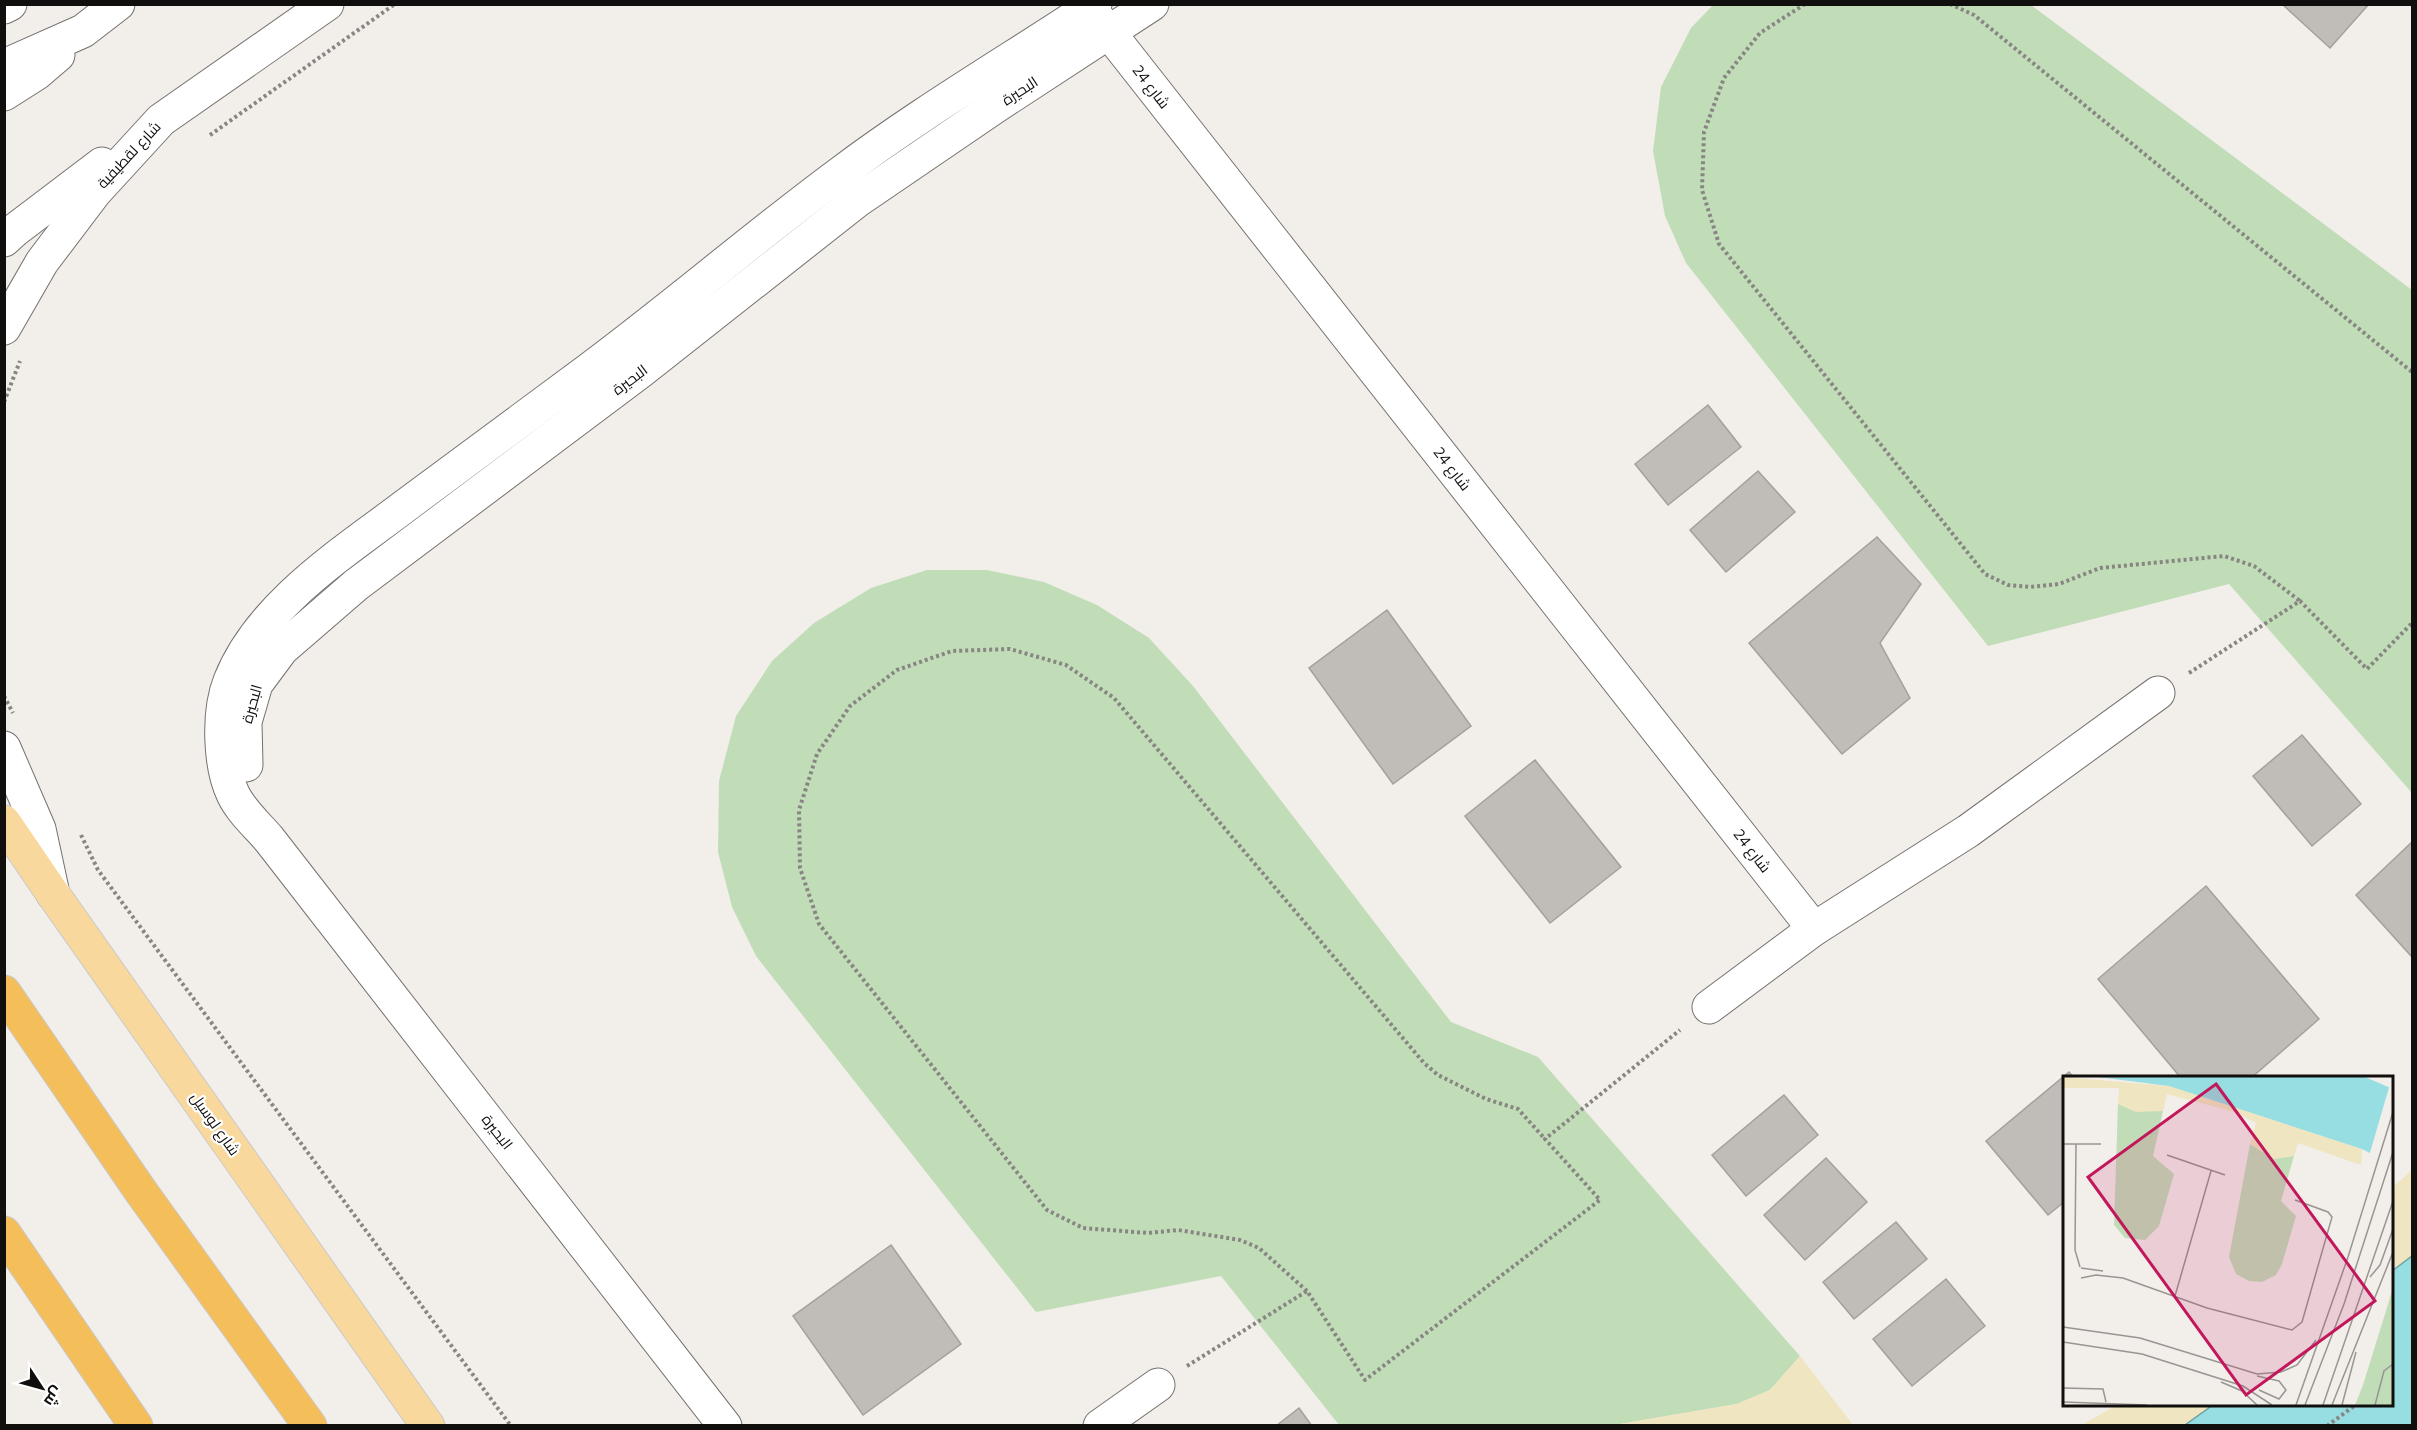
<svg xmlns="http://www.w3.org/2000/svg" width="2417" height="1430" viewBox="0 0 2417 1430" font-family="'Open Sans',Cairo,sans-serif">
<rect width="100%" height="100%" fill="#f2eeea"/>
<g fill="#c1ddb8">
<polygon points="1713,5 2031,5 2412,290 2412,793 2229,584 1988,646 1686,263 1665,216 1653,151 1661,87 1691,28"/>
<polygon points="927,570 987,570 1044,582 1097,605 1149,638 1193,686 1451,1022 1538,1057 1800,1356 1770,1390 1737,1404 1614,1425 1339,1425 1221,1276 1036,1312 756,956 732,907 718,852 719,781 736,716 772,661 814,623 871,588"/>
</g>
<g fill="#efe5c0">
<polygon points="2412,1170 2412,1256 2392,1271 2392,1188"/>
<polygon points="1800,1356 1853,1425 1614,1425 1737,1404 1770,1390"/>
<polygon points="2117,1405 2213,1405 2185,1425 2080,1426"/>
</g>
<polygon fill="#96dee1" stroke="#6ea0a1" stroke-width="1.5" points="2412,1256 2412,1425 2185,1425 2213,1405 2392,1404 2392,1271"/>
<g fill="#c0bcb8" stroke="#a4a09c" stroke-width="1.5">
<polygon points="2282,4 2369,4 2330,48"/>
<polygon points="1708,405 1741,447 1668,505 1635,464"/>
<polygon points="1758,471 1795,512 1726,572 1690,530"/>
<polygon points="1877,537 1921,584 1880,643 1910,698 1842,754 1749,643"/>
<polygon points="1387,610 1471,726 1393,784 1309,668"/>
<polygon points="2302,735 2361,804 2312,846 2253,776"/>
<polygon points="1535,760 1621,867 1550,923 1465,816"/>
<polygon points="2412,842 2412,957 2356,895"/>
<polygon points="2206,886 2319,1019 2251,1078 2181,1078 2098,979"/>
<polygon points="2069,1072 2074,1078 2064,1078 2064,1202 2048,1215 1986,1141"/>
<polygon points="1784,1095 1818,1135 1746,1196 1712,1155"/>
<polygon points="1826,1158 1867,1202 1805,1260 1764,1215"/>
<polygon points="1896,1222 1927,1259 1854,1319 1823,1282"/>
<polygon points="891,1245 961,1344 863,1415 793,1316"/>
<polygon points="1946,1279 1985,1326 1912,1386 1873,1339"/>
<polygon points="1299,1408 1312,1426 1276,1426"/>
</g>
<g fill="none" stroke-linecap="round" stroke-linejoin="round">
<g stroke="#75716e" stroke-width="35">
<g id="minor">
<polyline points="4,7 10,4"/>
<polyline points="1096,16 1814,929"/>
<polyline points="4,66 83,31 118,4"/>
<polyline points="4,94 37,73 58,55"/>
<polyline points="4,240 15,230 102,164"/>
<polyline points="4,328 42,262 95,192 161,120 327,4"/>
<polyline points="4,748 39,829 53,894"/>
<polyline points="246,765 245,722 256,684 282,649 356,585 641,371 858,200 993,108 1152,4"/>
<polyline points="1709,1007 1814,929 1968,831 2158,693"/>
<path d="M 725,1426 L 269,839 C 257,825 241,811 233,794 C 219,764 218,711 230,681 C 260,605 343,553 405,506 C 462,464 518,422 575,380 C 665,314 749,241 838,175 C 920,113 1009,61 1095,4"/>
<polyline points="1100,1426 1158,1385"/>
</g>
</g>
<g stroke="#cacaca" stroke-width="35">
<polyline id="major" points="4,822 53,894 428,1426"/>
</g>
<g stroke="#cacaca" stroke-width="35">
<g id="highway">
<polyline points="4,992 142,1193 310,1426"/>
<polyline points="4,1233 136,1426"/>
</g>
</g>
<g stroke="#888682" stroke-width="4" stroke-dasharray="3 3" stroke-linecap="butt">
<polyline points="1805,4 1760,33 1724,78 1704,132 1702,190 1719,244 1985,574 2008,585 2030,587 2059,584 2100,568 2224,556 2254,566 2300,601"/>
<polyline points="1950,4 1974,15 2412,372"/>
<polyline points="210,135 395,4"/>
<polyline points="4,402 20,361"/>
<polyline points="2189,673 2300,601 2367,669 2412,623"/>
<polyline points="4,696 13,713"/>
<polyline points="81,835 98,870 511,1426"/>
<polyline points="1307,1291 1259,1248 1240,1240 1178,1230 1148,1233 1083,1228 1047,1210 819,924 800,868 799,810 817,754 850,706 897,670 952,651 1010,649 1066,665 1114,698 1424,1063 1438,1075 1486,1099 1518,1109 1545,1139"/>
<polyline points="1187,1366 1307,1291 1365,1380 1600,1200 1545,1139 1680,1030"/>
<polyline points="2327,1426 2354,1406 2353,1404"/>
</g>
<use href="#minor" stroke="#fff" stroke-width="33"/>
<use href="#major" stroke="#f8d89c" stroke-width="33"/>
<use href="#highway" stroke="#f4be5a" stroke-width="33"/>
</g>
<g text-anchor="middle" stroke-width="4.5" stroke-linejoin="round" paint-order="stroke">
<g font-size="15" fill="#100f0d" stroke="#fff">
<text transform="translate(1151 87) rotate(52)" y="5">شارع 24</text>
<text transform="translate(1020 91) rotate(-33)" y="5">البحيرة</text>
<text transform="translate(129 155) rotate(-47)" y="5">شارع لقطيفية</text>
<text transform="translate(630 380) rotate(-37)" y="5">البحيرة</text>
<text transform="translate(1452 469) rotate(52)" y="5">شارع 24</text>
<text transform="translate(252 704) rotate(-74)" y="5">البحيرة</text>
<text transform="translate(1752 851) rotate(52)" y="5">شارع 24</text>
<text transform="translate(215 1124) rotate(55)" y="5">شارع لوسيل</text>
<text transform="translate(497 1132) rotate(52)" y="5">البحيرة</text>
</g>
</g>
<g transform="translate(2063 1076)">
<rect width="330" height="330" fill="#f2eeea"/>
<path d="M 55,28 L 100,35 L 90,80 L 111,98 L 96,150 L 82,164 L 62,162 L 51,149 ZM 187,68 L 206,80 L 231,80 L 218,125 L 233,140 L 219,188 L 213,199 L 199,206 L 186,205 L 173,198 L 166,181 ZM 330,212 L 330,329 L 292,329 L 300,309 Z" fill="#c1ddb8"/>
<path d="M 0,1 L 106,10 L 299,73 L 298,89 L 235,67 L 231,80 L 211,83 L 187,68 L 193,47 L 171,36 L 104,18 L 100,35 L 73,36 L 55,28 L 56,12 L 0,12 Z" fill="#efe5c0"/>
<path d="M 35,1 L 302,1 L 330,13 L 330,89 L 299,73 L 106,10 Z" fill="#96dee1"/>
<path d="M 327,8 L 330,9 L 330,92 L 306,80 Z" fill="#f2eeea"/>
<path fill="none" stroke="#989592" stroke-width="1.5" d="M 0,68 L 38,68M 13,68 L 12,174 L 17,191M 104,79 L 162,99M 18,192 L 40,195M 307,201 L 317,189 L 330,153M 18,202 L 33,199 L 60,202 L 144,232 L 229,254 L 239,246 L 269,141 L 265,136 L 232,124M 112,220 L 148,95M 0,251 L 77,262 L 194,298 L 218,296 L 234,289 L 253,264M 0,266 L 79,278 L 180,310 L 209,329M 194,300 L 216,305 L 223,314 L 216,323 L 196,314M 158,306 L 179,315 L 194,329M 0,312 L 40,313 L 43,326M 0,326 L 84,329M 233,329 L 285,181 L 330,36M 242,329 L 281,228 L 330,76M 260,329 L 330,125M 269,329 L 330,176M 279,329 L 293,276M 312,329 L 321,295 L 330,288"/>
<path fill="#c2185b" fill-opacity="0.15" stroke="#c2185b" stroke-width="3" d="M 153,8 L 312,225 L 183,319 L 25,101 Z"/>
<rect width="330" height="330" fill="none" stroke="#100f0d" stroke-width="3"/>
</g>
<rect width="2417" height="1430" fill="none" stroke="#100f0d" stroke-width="12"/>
<g transform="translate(42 1388) rotate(126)" stroke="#ffffff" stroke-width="4.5" paint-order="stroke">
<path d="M0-4.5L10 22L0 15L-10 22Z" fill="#100f0d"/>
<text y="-9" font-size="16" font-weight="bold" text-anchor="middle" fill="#100f0d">ش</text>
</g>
</svg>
